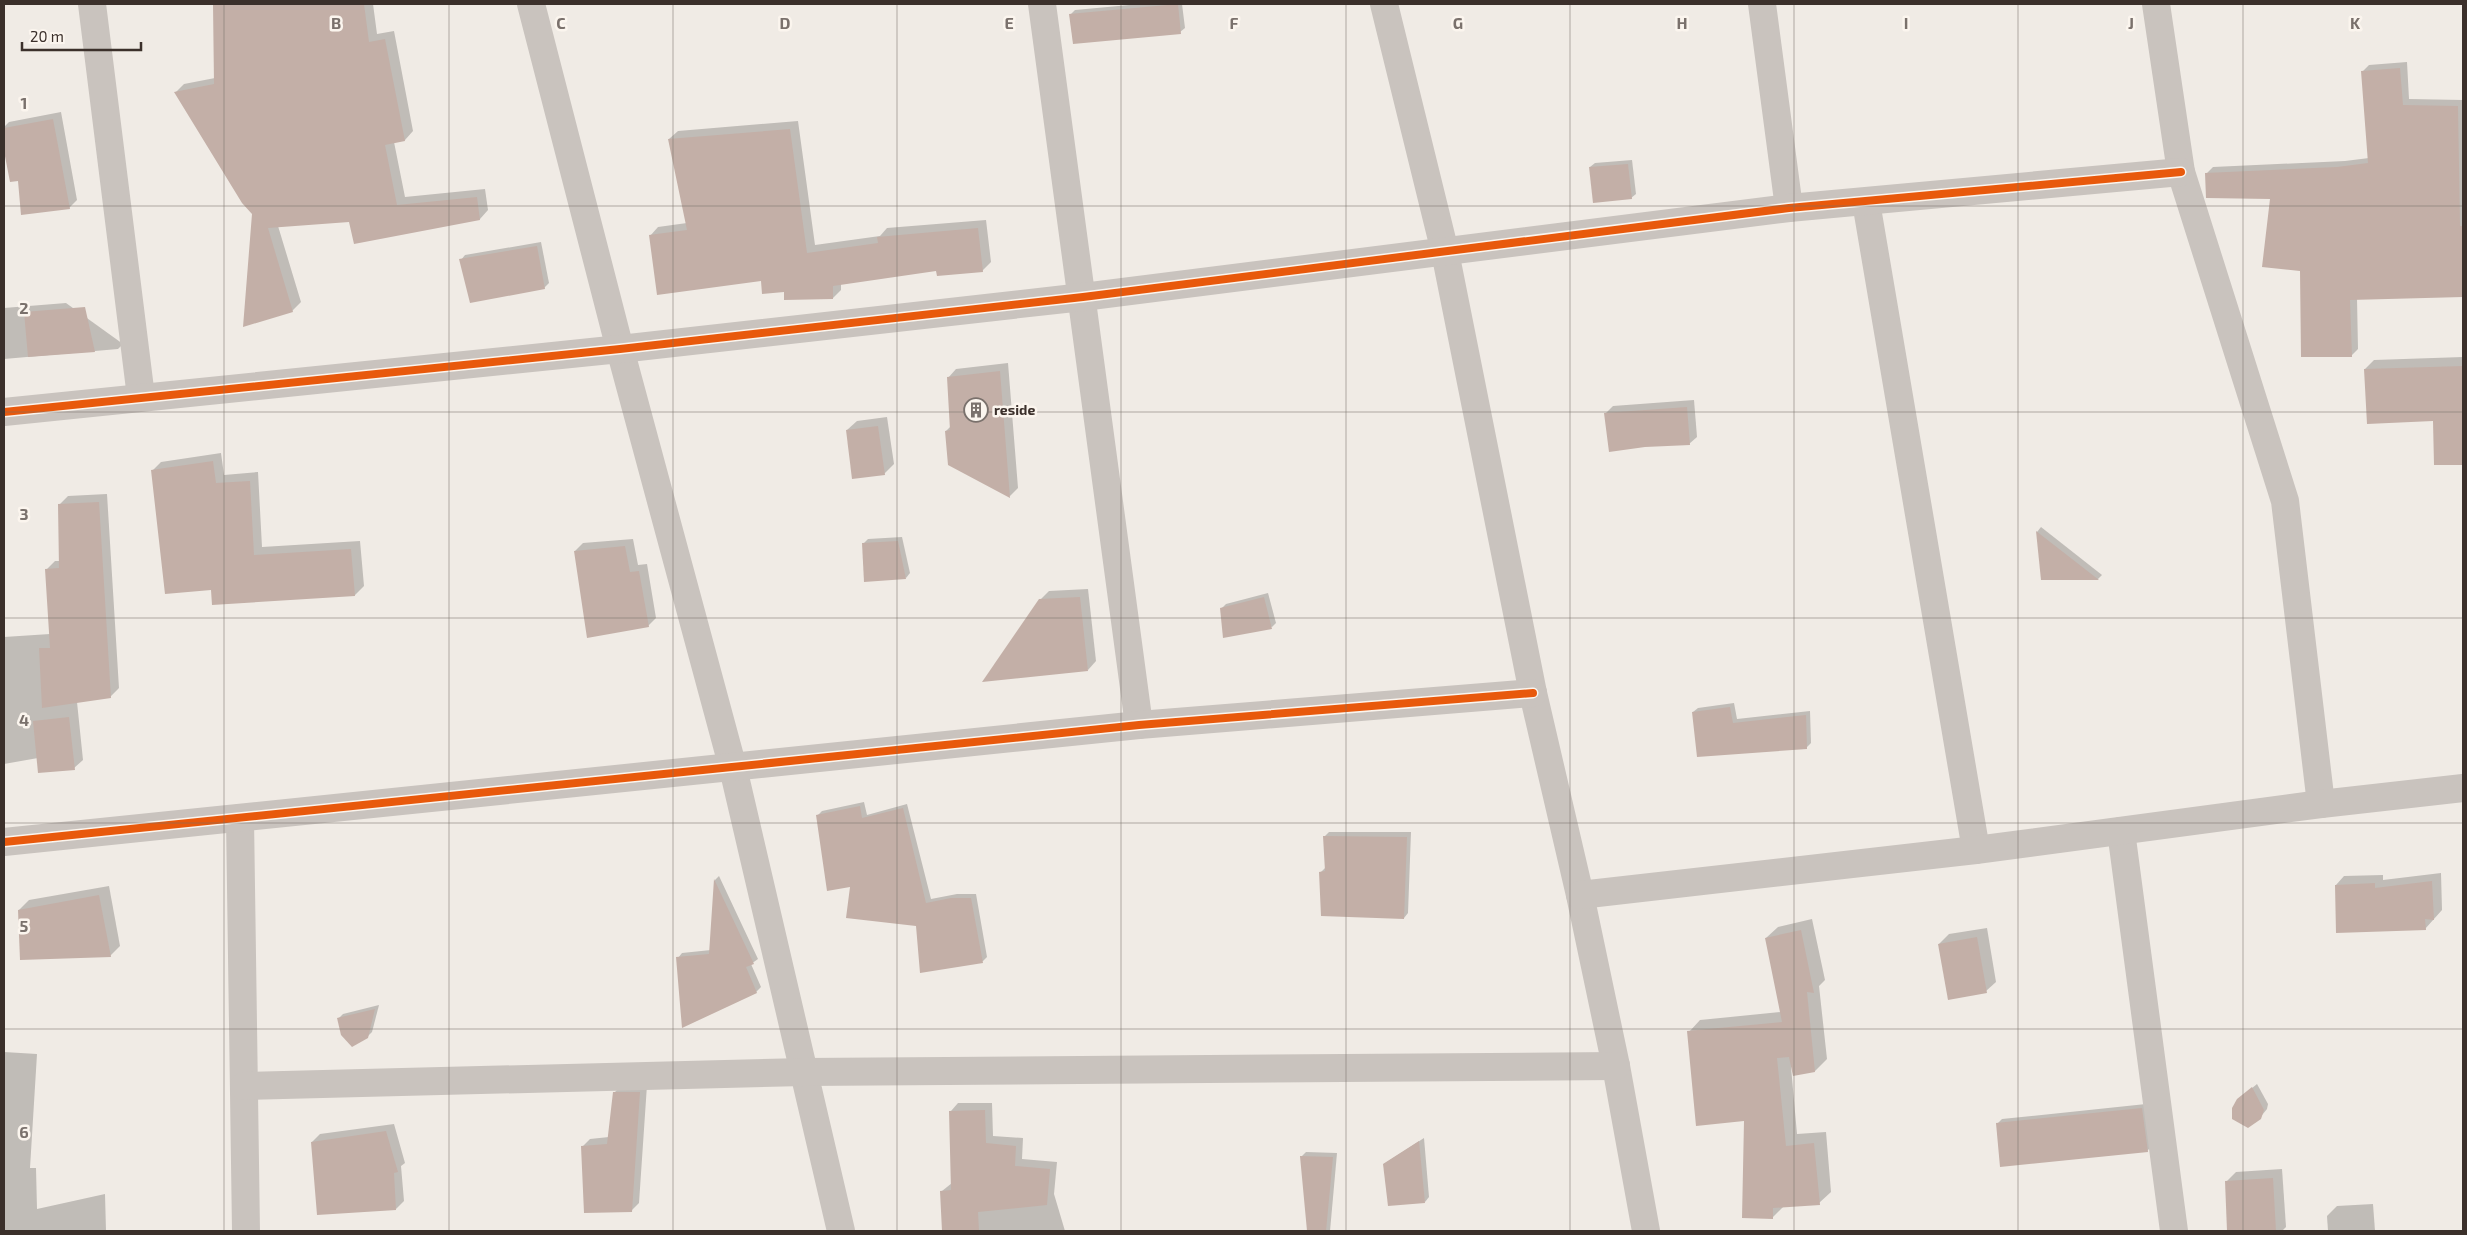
<svg xmlns="http://www.w3.org/2000/svg" width="2467" height="1235" viewBox="0 0 2467 1235" font-family="'Exo 2',sans-serif">
<rect width="100%" height="100%" fill="#f0ebe5"/>
<g fill="#0003">
<polygon points="215,4 373,4 377,34 394,31 413,131 405,140 394,142 405,197 485,189 488,210 480,219 350,221 278,226 301,302 292,311 253,214 176,92 184,84 215,78"/>
<polygon points="1140,4 1182,4 1185,28 1180,32 1071,14 1075,10"/>
<polygon points="2407,62 2409,99 2463,100 2463,296 2357,298 2358,349 2351,356 2301,270 2272,198 2206,174 2213,167 2345,161 2369,158 2362,72 2369,65"/>
<polygon points="61,112 77,200 69,208 19,179 11,180 4,144 4,127 9,122"/>
<polygon points="798,121 815,245 880,236 887,228 986,220 991,262 982,271 938,269 841,284 841,290 833,298 785,291 763,280 650,236 658,227 687,223 669,139 678,131"/>
<polygon points="1632,160 1636,194 1631,198 1590,167 1595,163"/>
<polygon points="541,242 549,283 544,288 461,260 465,255"/>
<polygon points="66,303 123,344 118,349 4,359 4,308"/>
<polygon points="2463,357 2463,464 2435,464 2434,420 2365,369 2374,360"/>
<polygon points="1008,363 1018,488 1010,496 949,464 946,431 951,426 948,378 956,369"/>
<polygon points="1694,400 1697,437 1689,444 1605,414 1613,406"/>
<polygon points="887,417 894,464 884,474 847,430 857,421"/>
<polygon points="221,453 224,475 258,472 262,547 360,541 364,586 355,595 212,589 152,471 161,462"/>
<polygon points="107,494 119,688 110,697 77,702 83,760 74,768 38,758 4,764 4,637 50,634 46,570 55,561 60,561 59,505 68,496"/>
<polygon points="2041,527 2102,575 2098,579 2042,579 2037,532"/>
<polygon points="902,537 910,573 906,578 863,544 868,539"/>
<polygon points="633,539 638,565 647,564 656,618 648,626 575,551 583,543"/>
<polygon points="1088,589 1096,661 1088,670 1040,600 1049,591"/>
<polygon points="1268,593 1276,623 1272,627 1221,609 1226,604"/>
<polygon points="1734,703 1737,719 1810,711 1811,743 1806,748 1693,712 1698,708"/>
<polygon points="864,802 867,815 907,804 931,899 957,894 976,894 987,957 983,961 921,972 917,925 851,886 817,816 822,811"/>
<polygon points="1329,832 1411,832 1408,913 1404,918 1321,872 1326,867 1325,836"/>
<polygon points="2441,873 2442,910 2425,929 2336,885 2344,876 2383,875 2383,880"/>
<polygon points="719,876 758,959 751,964 761,987 756,992 678,958 682,953 711,950 715,880"/>
<polygon points="109,886 120,946 110,956 19,910 29,900"/>
<polygon points="1812,919 1825,980 1819,986 1827,1059 1815,1071 1791,1067 1797,1134 1826,1132 1831,1192 1819,1203 1784,1206 1772,1218 1745,1120 1689,1032 1700,1020 1781,1012 1766,938 1778,927"/>
<polygon points="1987,928 1996,982 1986,991 1939,944 1949,934"/>
<polygon points="379,1005 372,1032 367,1037 338,1019 343,1014"/>
<polygon points="4,1052 37,1054 30,1168 36,1168 37,1209 105,1194 106,1231 4,1231"/>
<polygon points="2257,1084 2268,1104 2267,1109 2258,1120 2240,1098"/>
<polygon points="622,1085 647,1085 639,1203 631,1211 583,1146 590,1139 609,1137 614,1093"/>
<polygon points="958,1103 992,1103 993,1136 1023,1138 1022,1159 1057,1162 1054,1194 1065,1231 943,1231 942,1191 952,1183 951,1111"/>
<polygon points="2146,1104 2152,1146 2147,1151 1997,1124 2002,1119"/>
<polygon points="394,1124 405,1163 401,1166 404,1201 396,1209 312,1142 320,1134"/>
<polygon points="1424,1138 1429,1197 1425,1202 1384,1164"/>
<polygon points="1306,1152 1337,1153 1330,1231 1308,1231 1302,1156"/>
<polygon points="2282,1169 2286,1227 2282,1231 2229,1231 2226,1182 2236,1172"/>
<polygon points="2373,1204 2375,1231 2328,1231 2327,1216 2337,1206"/>
</g>
<g fill="#c3afa7">
<polygon points="213,4 364,4 369,42 385,39 405,141 385,145 397,205 477,197 480,220 354,244 349,222 268,228 293,312 243,327 252,214 242,203 174,92 214,84"/>
<polygon points="1178,4 1181,34 1073,44 1069,14"/>
<polygon points="2400,68 2403,105 2458,106 2460,226 2463,226 2463,297 2350,300 2352,357 2301,357 2300,271 2262,267 2270,199 2206,198 2205,173 2337,167 2368,163 2361,71"/>
<polygon points="53,119 70,209 21,215 18,181 10,182 4,151 4,128"/>
<polygon points="790,129 807,253 878,243 877,237 978,228 983,272 937,276 936,271 833,286 833,299 784,300 784,292 762,294 761,281 657,295 649,235 687,230 668,139"/>
<polygon points="1628,164 1632,199 1593,203 1589,167"/>
<polygon points="537,246 545,289 470,303 459,259"/>
<polygon points="85,307 95,352 28,357 24,312"/>
<polygon points="2463,366 2463,465 2434,465 2433,421 2367,424 2364,369"/>
<polygon points="1000,371 1010,498 948,465 945,431 950,430 947,377"/>
<polygon points="1687,407 1690,445 1645,447 1609,452 1604,413"/>
<polygon points="878,426 885,475 852,479 846,430"/>
<polygon points="213,461 216,483 250,481 254,555 351,549 355,596 212,605 211,590 165,594 151,470"/>
<polygon points="99,502 111,698 42,708 39,648 50,648 45,569 59,568 58,504"/>
<polygon points="2036,531 2099,580 2041,580"/>
<polygon points="898,541 906,579 864,582 862,543"/>
<polygon points="625,546 630,572 639,571 649,627 587,638 574,551"/>
<polygon points="1080,597 1088,671 982,682 1039,599"/>
<polygon points="1264,597 1272,629 1223,638 1220,608"/>
<polygon points="1730,707 1733,723 1806,715 1807,749 1697,757 1692,712"/>
<polygon points="69,717 75,770 38,773 33,721"/>
<polygon points="860,806 862,818 903,808 926,903 951,898 971,898 983,963 920,973 916,926 846,918 850,887 827,891 816,815"/>
<polygon points="1323,836 1407,837 1404,919 1321,916 1319,872 1325,871"/>
<polygon points="714,879 754,964 746,967 757,993 682,1028 676,957 709,954"/>
<polygon points="2432,881 2434,920 2425,919 2426,930 2336,933 2335,885 2375,883 2375,888"/>
<polygon points="99,895 111,957 20,960 18,910"/>
<polygon points="1801,930 1814,993 1807,992 1815,1072 1793,1076 1789,1057 1777,1058 1786,1146 1814,1143 1820,1205 1773,1208 1773,1219 1742,1218 1744,1121 1696,1126 1687,1031 1782,1022 1765,938"/>
<polygon points="1977,937 1987,993 1948,1000 1938,944"/>
<polygon points="375,1009 368,1038 352,1047 341,1035 337,1018"/>
<polygon points="2252,1087 2264,1110 2261,1119 2248,1128 2232,1119 2232,1108 2237,1099"/>
<polygon points="613,1092 640,1092 632,1212 584,1213 581,1146 607,1144"/>
<polygon points="2142,1108 2148,1152 2000,1167 1996,1123"/>
<polygon points="985,1110 986,1143 1016,1146 1015,1166 1050,1169 1047,1205 978,1212 979,1231 942,1231 940,1191 951,1190 949,1111"/>
<polygon points="386,1131 398,1172 394,1173 396,1210 317,1215 311,1142"/>
<polygon points="1419,1141 1425,1203 1388,1206 1383,1164"/>
<polygon points="1300,1156 1333,1157 1326,1231 1307,1231"/>
<polygon points="2273,1178 2276,1231 2227,1231 2225,1181"/>
</g>
<g fill="none" stroke-linecap="round" stroke-linejoin="round">
<g stroke="#c9c3be" stroke-width="28">
<polyline points="92,4 141,397"/>
<polyline points="531,4 620,349 733,768 841,1231"/>
<polyline points="1042,4 1139,725"/>
<polyline points="1384,4 1445,252 1533,693 1580,895 1616,1066 1646,1231"/>
<polyline points="1762,4 1789,208"/>
<polyline points="2156,4 2181,172 2285,501 2321,804"/>
<polyline points="1866,202 1976,850"/>
<polyline points="4,412 620,349 1083,297 1789,208 2181,172"/>
<polyline points="240,818 246,1231"/>
<polyline points="2121,831 2174,1231"/>
<polyline points="4,842 1139,725 1533,693"/>
<polyline points="1580,895 1976,850 2321,804 2463,788"/>
<polyline points="244,1086 804,1072 1616,1066"/>
</g>
<g stroke="#fbf5ee" stroke-width="11">
<g id="cycleway">
<polyline points="4,412 620,349 1083,297 1789,208 2181,172"/>
<polyline points="4,842 1139,725 1533,693"/>
</g>
</g>
<use href="#cycleway" stroke="#e8590c" stroke-width="8"/>
</g>
<path fill="none" stroke="#7a716c" stroke-width="1" stroke-opacity="0.55" d="M 224,4 L 224,1231M 449,4 L 449,1231M 673,4 L 673,1231M 897,4 L 897,1231M 1121,4 L 1121,1231M 1346,4 L 1346,1231M 1570,4 L 1570,1231M 1794,4 L 1794,1231M 2018,4 L 2018,1231M 2243,4 L 2243,1231M 4,206 L 2463,206M 4,412 L 2463,412M 4,618 L 2463,618M 4,823 L 2463,823M 4,1029 L 2463,1029"/>
<defs>
<g id="building-ring" transform="scale(1.25)"><circle r="9.5" fill="#fbf5ee" stroke="#7a716c" stroke-width="1.5"/><path d="M-4-6H4V6H1V3H-1V6H-4ZM-2.5-4.3h1.7v1.8h-1.7ZM.8-4.3h1.7v1.8H.8ZM-2.5-1h1.7V.8h-1.7ZM.8-1h1.7V.8H.8Z" fill="#7a716c"/></g>
</defs>
<g fill-rule="evenodd">
<use href="#building-ring" x="976" y="410"/>
</g>
<g text-anchor="middle" stroke-width="5" stroke-linejoin="round" paint-order="stroke">
<g font-size="14" font-weight="bold" fill="#3b302b" stroke="#fbf5ee" text-anchor="start">
<text x="994" y="415">reside</text>
</g>
</g>
<g font-size="16" text-anchor="middle" font-weight="bold" fill="#7a716c" stroke="#fbf5ee" stroke-width="5" stroke-linejoin="round" paint-order="stroke">
<text x="336" y="29">B</text>
<text x="561" y="29">C</text>
<text x="785" y="29">D</text>
<text x="1009" y="29">E</text>
<text x="1234" y="29">F</text>
<text x="1458" y="29">G</text>
<text x="1682" y="29">H</text>
<text x="1906" y="29">I</text>
<text x="2131" y="29">J</text>
<text x="2355" y="29">K</text>
<text x="24" y="109">1</text>
<text x="24" y="314">2</text>
<text x="24" y="520">3</text>
<text x="24" y="726">4</text>
<text x="24" y="932">5</text>
<text x="24" y="1138">6</text>
</g>
<rect width="2467" height="1235" fill="none" stroke="#3b302b" stroke-width="10"/>
<path d="M22 42v8h119v-8" fill="none" stroke="#3b302b" stroke-width="2.5"/>
<text x="30" y="42" font-size="15" fill="#3b302b" stroke="#fbf5ee" stroke-width="4" paint-order="stroke">20 m</text>
</svg>
